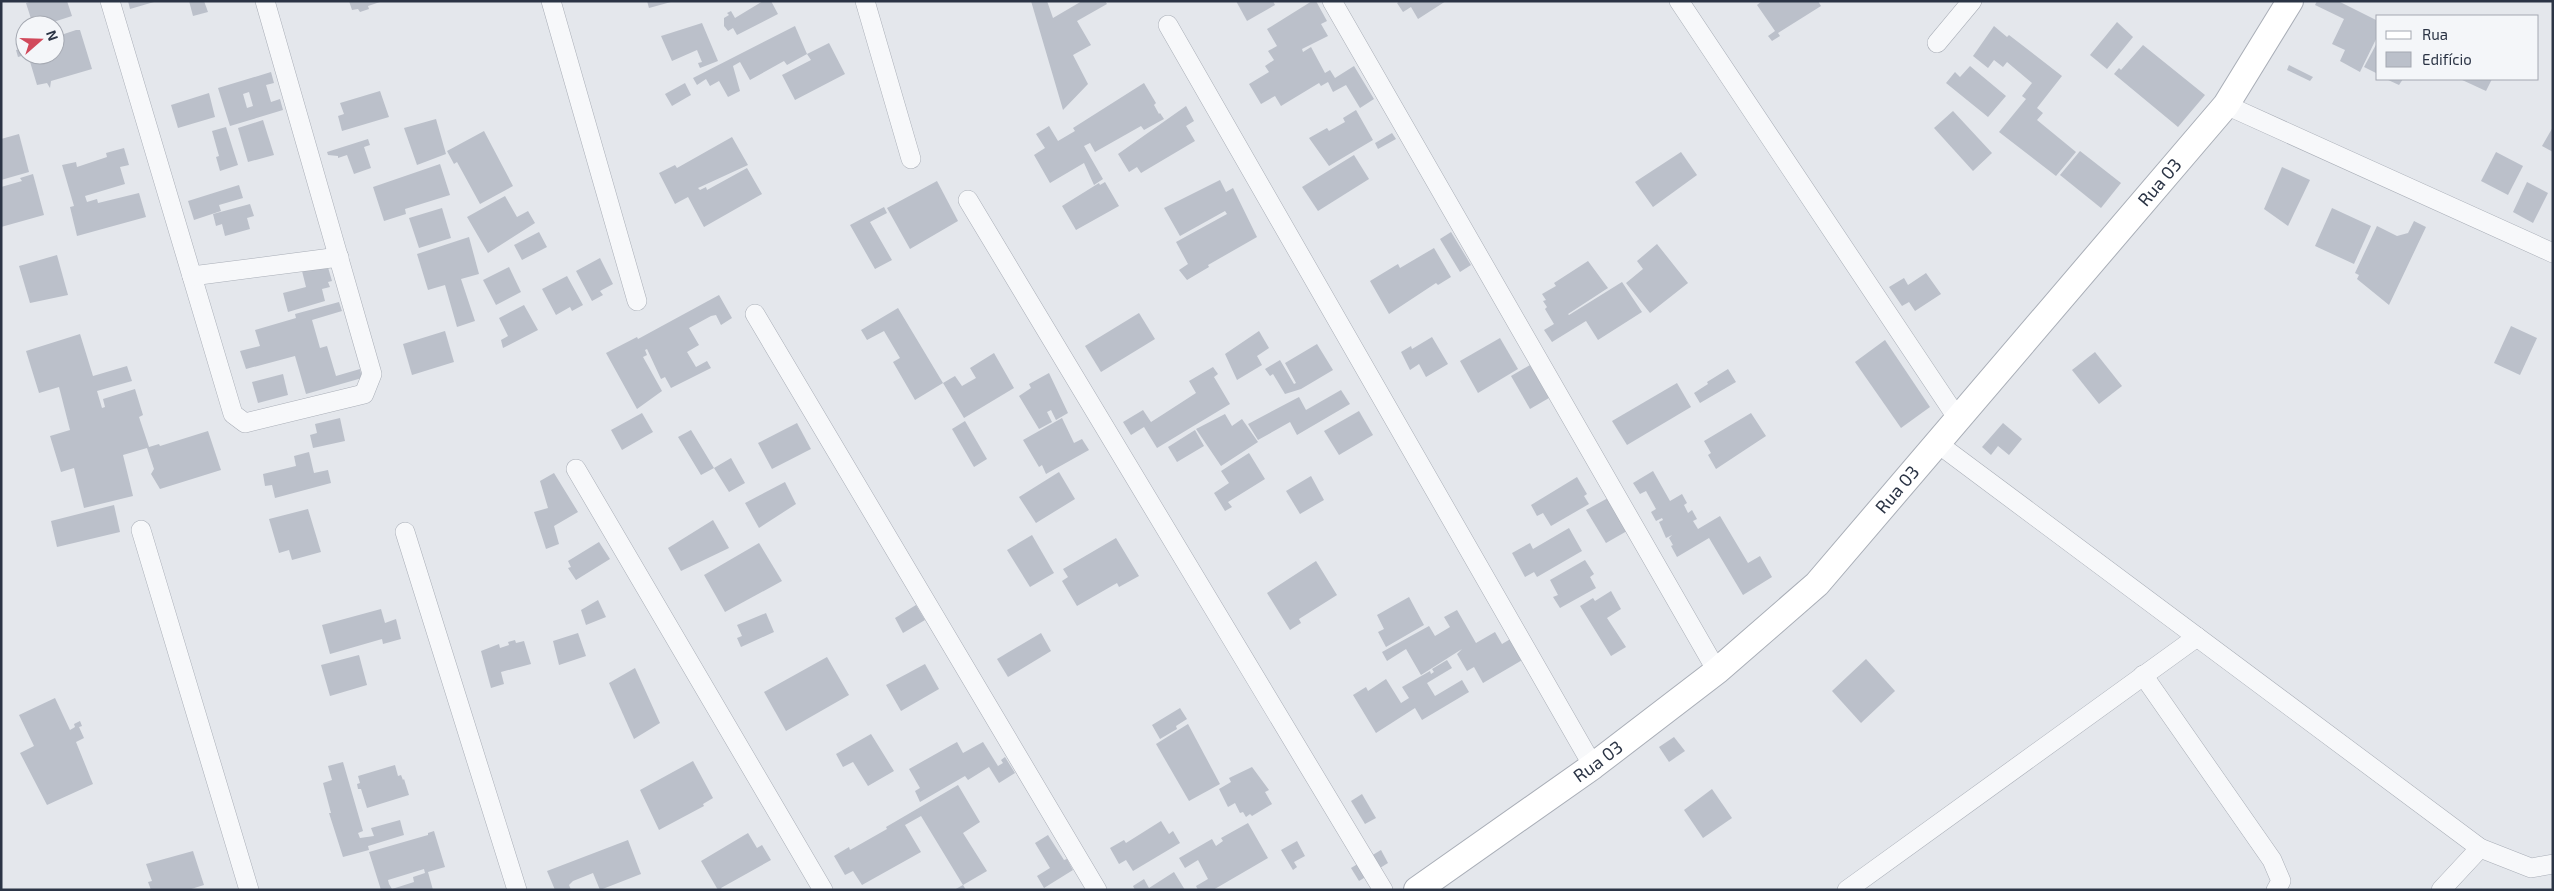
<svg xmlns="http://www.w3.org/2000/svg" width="2554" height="891" viewBox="0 0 2554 891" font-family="'Exo 2',sans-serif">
<rect width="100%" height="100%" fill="#e4e7ec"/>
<g fill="#bbc0ca" fill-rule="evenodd">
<polygon points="32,1 67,1 72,16 44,25 33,25 26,3"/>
<polygon points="128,1 154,1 154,2 130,9"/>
<polygon points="189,1 204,1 208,12 193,16"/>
<polygon points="349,1 380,1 380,2 368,6 369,9 360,12 358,9 352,10"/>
<polygon points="647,1 671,1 671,2 649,8"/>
<polygon points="763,1 771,1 778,14 737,35 733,28 728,31 724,26 724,18 729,15 727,13 731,11 735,18"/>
<polygon points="1031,1 1047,1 1053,18 1082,1 1105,1 1107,4 1077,21 1091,45 1073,55 1088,84 1063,110"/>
<polygon points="1236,1 1273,1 1275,5 1247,21"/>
<polygon points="1312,1 1316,1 1327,21 1321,24 1328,36 1302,49 1303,52 1311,47 1325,73 1330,70 1335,78 1354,66 1374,99 1360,108 1346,85 1333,92 1328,82 1321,86 1319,83 1281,106 1275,96 1261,104 1249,84 1269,72 1265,66 1274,60 1268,51 1277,46 1267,29"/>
<polygon points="1400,1 1446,1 1418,19 1411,7 1403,12 1397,3"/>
<polygon points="1762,1 1818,1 1821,6 1778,33 1780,36 1772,41 1768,36 1775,31 1757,5"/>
<polygon points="2317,1 2338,1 2378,21 2378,35 2360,72 2340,61 2345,50 2332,44 2344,19 2315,5"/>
<polygon points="2117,22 2133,37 2107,69 2090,55"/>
<polygon points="702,23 718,61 700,68 698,63 702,62 697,50 672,61 661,36"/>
<polygon points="795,26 807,54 787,65 784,61 750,80 740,62 733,66 740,91 728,97 719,81 710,86 706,79 697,85 693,78"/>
<polygon points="1994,26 2007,37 2009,35 2062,76 2037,108 2043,113 2037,120 2076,152 2056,176 1999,132 2026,99 2022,96 2032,83 2007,62 2003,67 1994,60 1988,68 1973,56"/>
<polygon points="76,30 80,30 92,69 51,81 50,88 47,83 37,85 28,55 55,55 55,37"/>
<polygon points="2378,41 2378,74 2364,67"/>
<polygon points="829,43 845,74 795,100 782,75 811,60 807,54"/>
<polygon points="2143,45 2205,95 2178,127 2114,74 2119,68 2121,70"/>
<polygon points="25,48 25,55 18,57 16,50"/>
<polygon points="2289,65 2313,77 2310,81 2287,70"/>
<polygon points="1970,66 2006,96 1988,117 1946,83 1955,72 1960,77"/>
<path d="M 271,72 L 274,83 L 266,85 L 271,102 L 280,99 L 283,110 L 230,126 L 218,88 ZM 249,92 L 253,106 L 247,108 L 243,94 Z"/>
<polygon points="2386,79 2403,79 2399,85"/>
<polygon points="2460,79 2492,79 2486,91"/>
<polygon points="685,83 691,95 672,106 665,94"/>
<polygon points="1144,83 1156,103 1154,105 1159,114 1160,113 1164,119 1144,130 1141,126 1095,152 1090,143 1084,146 1103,179 1094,185 1084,163 1050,183 1034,155 1045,148 1036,134 1049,126 1058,141 1075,131 1073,128"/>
<polygon points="380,91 389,117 342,131 338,116 344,114 340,103"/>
<polygon points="209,93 215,117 178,128 171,105"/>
<polygon points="1186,106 1194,121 1186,126 1195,141 1141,173 1137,167 1129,172 1118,154"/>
<polygon points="1356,110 1373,140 1329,166 1309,138 1327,128 1329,131 1345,122 1343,118"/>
<polygon points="1953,111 1992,153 1973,171 1934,128"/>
<polygon points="436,119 446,154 417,165 404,128"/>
<polygon points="263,120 274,155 248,162 238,128"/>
<polygon points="226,127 238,165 220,171 216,157 219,156 212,131"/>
<polygon points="2553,127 2553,152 2542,146"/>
<polygon points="484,131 513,186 480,204 457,162 454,164 447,151"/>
<polygon points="1392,133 1396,139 1378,149 1375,143"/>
<polygon points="19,134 29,172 1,180 1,139"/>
<polygon points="732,137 748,165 698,188 700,190 706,187 707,190 747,168 762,194 704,227 688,197 675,204 659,173 675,165 677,168"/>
<polygon points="368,139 370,145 364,147 371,168 354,174 347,155 338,158 338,156 328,155 327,152"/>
<polygon points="124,148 129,165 120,167 125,184 85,196 87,202 97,199 98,203 139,193 146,217 77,236 70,207 74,206 62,165 76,162 77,167 107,157 106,153"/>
<polygon points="2080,151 2121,183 2101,208 2060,175"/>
<polygon points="1681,152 1697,175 1653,207 1635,182"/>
<polygon points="2496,152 2523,166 2508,195 2481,181"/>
<polygon points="1354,155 1369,179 1318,211 1302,187"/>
<polygon points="440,164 450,195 405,209 406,214 384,221 373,187"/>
<polygon points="2282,167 2310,180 2288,226 2264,209"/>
<polygon points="33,174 44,215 1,227 1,187 22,181 20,178"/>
<polygon points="1220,180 1226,192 1233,188 1257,237 1208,265 1209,267 1187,280 1179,270 1188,264 1176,242 1227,214 1225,211 1180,236 1164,208"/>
<polygon points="937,181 958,221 910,249 887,208"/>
<polygon points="1105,182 1119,206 1076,230 1062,206 1099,183 1100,185"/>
<polygon points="2527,182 2548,193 2533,223 2513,212"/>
<polygon points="239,185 243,198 219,205 221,211 194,220 188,201"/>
<polygon points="505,196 517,217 528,211 535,223 488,253 467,217"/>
<polygon points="250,204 254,216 247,218 250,229 225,236 222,224 216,226 213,214"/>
<polygon points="884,207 887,213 870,222 892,260 875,269 850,225"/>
<polygon points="442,208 451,238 419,248 409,218"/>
<polygon points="2332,208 2371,226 2354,264 2315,246"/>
<polygon points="2414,221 2426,227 2389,305 2357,279 2359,275 2355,273 2377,226 2397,236 2408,233"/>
<polygon points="539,232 547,247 522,260 514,245"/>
<polygon points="1451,232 1471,265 1460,272 1440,239"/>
<polygon points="469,237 479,274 461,279 475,321 457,327 445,285 428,290 417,254"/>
<polygon points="1657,244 1688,283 1650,313 1626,283 1643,269 1637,261"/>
<polygon points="1434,248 1451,277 1438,285 1436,283 1389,314 1370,281 1398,264 1400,268"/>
<polygon points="57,255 68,295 30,303 19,266"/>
<polygon points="600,258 613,284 600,291 603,295 592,301 576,271"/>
<polygon points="1588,261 1608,288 1568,314 1569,315 1622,282 1642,312 1598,340 1586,321 1552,342 1544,330 1554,324 1545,309 1547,307 1543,301 1546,300 1542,294 1556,286 1554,283"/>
<polygon points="327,264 332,281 328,282 330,287 322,289 325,301 288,312 283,293 306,287 302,271"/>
<polygon points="509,267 521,292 496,305 483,280"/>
<polygon points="1926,273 1941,294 1915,311 1909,302 1902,306 1889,287 1904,278 1908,285"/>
<polygon points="567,276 583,305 572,311 570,307 556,315 542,289"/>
<polygon points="719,295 732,318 721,325 716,315 711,316 689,328 699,345 687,352 696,367 707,361 711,368 671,388 665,377 661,379 647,349 645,350 647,355 643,357 662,391 637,409 606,353 637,337 638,339"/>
<polygon points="339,302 342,311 312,320 320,348 327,346 336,376 360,369 362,378 306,394 295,356 246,369 240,351 260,346 255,330 296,318 295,314"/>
<polygon points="524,305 538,330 503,348 501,340 508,336 499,318"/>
<polygon points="898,308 943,383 915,400 893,362 900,358 884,331 867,340 861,330"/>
<polygon points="1139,313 1155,339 1101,372 1085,346"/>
<polygon points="2511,326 2537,338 2520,375 2494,363"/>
<polygon points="445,331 454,362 412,375 403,344"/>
<polygon points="1259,331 1269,348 1257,356 1262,365 1237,380 1225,354"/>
<polygon points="80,334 93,376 127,366 132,381 97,391 102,408 105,407 103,399 135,389 143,415 139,417 149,447 159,444 160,446 208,431 221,470 160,489 151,474 154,469 147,448 123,455 133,496 84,508 74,468 61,472 50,436 70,430 59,387 39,393 26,351"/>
<polygon points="1432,337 1448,364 1426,377 1419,364 1410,370 1401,352 1411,346 1412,349"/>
<polygon points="1500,338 1518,369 1478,393 1460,361"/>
<polygon points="1885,340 1930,407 1901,428 1855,362"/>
<polygon points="1317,344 1333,370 1301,389 1285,394 1273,374 1270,376 1265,369 1280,360 1294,384 1296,383 1285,363"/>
<polygon points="2095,352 2122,386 2099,404 2072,370"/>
<polygon points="994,353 1014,388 964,418 943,383 955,376 962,386 976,378 970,368"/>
<polygon points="1530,365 1549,398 1530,409 1511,376"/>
<polygon points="1213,367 1218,374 1214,377 1230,404 1157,448 1144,427 1131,435 1123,422 1143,410 1151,422 1162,415 1196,393 1189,381"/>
<polygon points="1728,369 1736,382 1700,403 1694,393 1708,384 1707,382"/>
<polygon points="1049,373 1068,413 1056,420 1051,410 1047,412 1052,422 1039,429 1019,396 1031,388 1029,384"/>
<polygon points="283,374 288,395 258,403 252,382"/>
<polygon points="1677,383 1691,407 1627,445 1612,421"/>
<polygon points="1341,390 1350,404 1297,435 1290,422 1258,440 1248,424 1299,397 1306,410"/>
<polygon points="1359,411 1373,435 1339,455 1324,431"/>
<polygon points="642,413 653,432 622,450 611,430"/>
<polygon points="1751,413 1766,436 1716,469 1708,455 1711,453 1704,441"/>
<polygon points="1225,414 1232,426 1242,419 1258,442 1221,466 1196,429"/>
<polygon points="340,418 345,441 313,448 310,435 317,433 315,424"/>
<polygon points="1062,418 1074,443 1082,439 1089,450 1046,474 1042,465 1039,467 1023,440"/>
<polygon points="965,421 987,459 974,467 952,429"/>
<polygon points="797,423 811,449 772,469 758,443"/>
<polygon points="2003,423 2022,439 2009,455 1998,446 1991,455 1982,447"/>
<polygon points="691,430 714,468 731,458 745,483 729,492 714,468 701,475 678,437"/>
<polygon points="1195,430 1204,446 1177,462 1168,447"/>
<polygon points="309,452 314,473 328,470 331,483 275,498 272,485 265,486 263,474 296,466 294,456"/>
<polygon points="1249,453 1265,479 1228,502 1232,507 1225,511 1214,493 1229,483 1221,471"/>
<polygon points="1653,471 1670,501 1682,494 1687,503 1684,505 1688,513 1692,510 1697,519 1693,521 1698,529 1720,516 1748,563 1760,556 1772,577 1743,595 1709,538 1677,557 1671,546 1673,545 1669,538 1672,535 1666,538 1659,522 1663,520 1662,518 1656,521 1651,512 1656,509 1646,491 1640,494 1633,483"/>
<polygon points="1059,472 1075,499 1036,523 1019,497"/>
<polygon points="554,473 578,512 554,526 559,544 546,549 534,512 548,508 540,481"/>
<polygon points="1311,476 1324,500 1300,514 1286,491"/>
<polygon points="1577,477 1587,494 1584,496 1589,504 1551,526 1543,513 1537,516 1531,505"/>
<polygon points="785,482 796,504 759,528 745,503"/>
<polygon points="1608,498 1627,531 1606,543 1586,510"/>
<polygon points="114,505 120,532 57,547 51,521"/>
<polygon points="308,509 321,552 292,560 289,550 279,553 269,519"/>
<polygon points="713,520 729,548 681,571 668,548"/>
<polygon points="1569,528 1582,551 1537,577 1534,572 1525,577 1512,553 1530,543 1533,549"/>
<polygon points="1032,535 1054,573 1030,587 1007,550"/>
<polygon points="1116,538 1139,576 1119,587 1117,583 1077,606 1062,581 1068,577 1063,569"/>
<polygon points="599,542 610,559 576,580 568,568 571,567 568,561"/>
<polygon points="759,543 782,581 725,612 704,575"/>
<polygon points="1585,560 1594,574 1590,577 1596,588 1560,608 1553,597 1558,595 1550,580"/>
<polygon points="1316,561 1337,595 1299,619 1301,623 1290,630 1267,593"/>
<polygon points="1611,591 1621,609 1607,618 1626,647 1611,656 1580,606 1593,598 1595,601"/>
<polygon points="1409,597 1424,625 1386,647 1378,632 1384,629 1377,615"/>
<polygon points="598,600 606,617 586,625 581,610"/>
<polygon points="916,605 925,620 903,633 895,618"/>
<polygon points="381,609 385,623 396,619 401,639 383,644 382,639 330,654 322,625"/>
<polygon points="1457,610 1476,643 1495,632 1502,644 1512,638 1524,659 1483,683 1474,667 1467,671 1457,654 1462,649 1421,675 1406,649 1387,661 1382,652 1429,626 1435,636 1450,627 1444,617"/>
<polygon points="766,613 774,632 741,647 737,638 742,636 737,625"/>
<polygon points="578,633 586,656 559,665 553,641"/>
<polygon points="1041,633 1051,651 1008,677 997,659"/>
<polygon points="515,640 516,643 524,641 531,664 501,672 504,684 491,688 481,651 499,644 500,648 509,645 508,642"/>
<polygon points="359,655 367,685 330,696 321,665"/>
<polygon points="827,657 849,695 786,731 764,692"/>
<polygon points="1866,659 1895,691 1861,723 1832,691"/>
<polygon points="1447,660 1452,668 1427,683 1435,696 1462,680 1469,692 1422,720 1415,708 1376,733 1353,695 1366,687 1368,691 1386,679 1401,703 1409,698 1402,687 1430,671 1431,674 1434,672 1432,669"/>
<polygon points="925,664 939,689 901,711 886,685"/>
<polygon points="635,668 660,723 634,739 609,683"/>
<polygon points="55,698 70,730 75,727 74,724 80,721 82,726 79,727 84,738 76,742 93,784 47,805 20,753 34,746 19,715"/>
<polygon points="1180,708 1187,719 1176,726 1177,729 1160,739 1152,725"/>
<polygon points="1188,724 1220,784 1189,801 1156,744"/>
<polygon points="871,734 894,771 868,786 853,762 843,767 836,754"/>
<polygon points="1674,737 1685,751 1669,762 1659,747"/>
<polygon points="957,742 963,753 983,742 998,766 1003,763 1001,760 1005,757 1015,773 999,783 989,767 968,780 965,776 920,802 915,791 920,788 909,769"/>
<polygon points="693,761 713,798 703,804 704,806 659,830 640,790"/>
<polygon points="343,762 363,831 358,833 360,838 374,836 371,828 400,820 404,835 368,846 369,850 343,857 329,813 331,813 323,783 332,780 328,766"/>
<polygon points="395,765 398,776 401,775 403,780 404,779 409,795 367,808 361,789 358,789 357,784 360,783 358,776"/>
<polygon points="1252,767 1269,790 1265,792 1272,804 1252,816 1250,814 1246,817 1243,812 1240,813 1235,803 1228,807 1219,789 1231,782 1229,778"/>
<polygon points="958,785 980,822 963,833 987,871 963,885 921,816 905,825 921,852 862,885 853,871 845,875 834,856 849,847 850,850 887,829 886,827"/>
<polygon points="1712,789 1732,818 1703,838 1684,810"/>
<polygon points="1362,794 1376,818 1365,824 1351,801"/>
<polygon points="1161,821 1169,834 1173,831 1180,843 1133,871 1126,860 1119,864 1110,848 1124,840 1126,843"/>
<polygon points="1248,823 1268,858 1213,890 1198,890 1196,886 1208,879 1198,860 1185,868 1179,858 1212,839 1216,846 1223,841 1221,838"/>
<path d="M 434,831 L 445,867 L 428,872 L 433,890 L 381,890 L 369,852 L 428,835 L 428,833 ZM 424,869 L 425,873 L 413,877 L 414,882 L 392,889 L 389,884 L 388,880 Z"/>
<polygon points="748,833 757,848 762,845 771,860 721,888 722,890 718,890 701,861"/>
<polygon points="1048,835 1064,860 1067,859 1073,870 1044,888 1037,876 1050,868 1035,843"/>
<polygon points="628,840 641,874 600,890 593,873 573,881 569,885 571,890 555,890 547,871"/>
<polygon points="1297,841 1305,856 1294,862 1297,867 1293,870 1281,850"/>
<polygon points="1381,850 1388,863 1359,881 1351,868"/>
<polygon points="193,851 204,885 188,890 151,890 148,882 152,881 146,864"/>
<polygon points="1174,872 1185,890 1135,890 1133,886 1144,879 1149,888"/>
<polygon points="963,885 966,890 954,890"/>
</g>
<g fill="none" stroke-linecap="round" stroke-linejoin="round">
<g stroke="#a9aeb7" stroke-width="20">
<g id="street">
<polyline points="110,1 233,414 245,423 364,394 372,374 265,1"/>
<polyline points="551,1 637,301"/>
<polyline points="865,1 911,159"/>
<polyline points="1332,1 1717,671"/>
<polyline points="1679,1 1958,419"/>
<polyline points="1168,25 1593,766"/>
<polyline points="1937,43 1972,1"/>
<polyline points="2226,105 2553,253"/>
<polyline points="968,200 1383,890"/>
<polyline points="192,276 339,257"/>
<polyline points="755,314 1097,890"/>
<polyline points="1937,443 2480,848 2531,868 2553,864"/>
<polyline points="576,469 823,890"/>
<polyline points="141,530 249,890"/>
<polyline points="405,532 517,890"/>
<polyline points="2143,675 2272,860 2281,881 2276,890"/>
<polyline points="1847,890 2197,637"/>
<polyline points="2441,890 2480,848"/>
</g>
</g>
<g stroke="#a9aeb7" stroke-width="28">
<g id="secondary">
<path id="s1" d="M 1417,890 L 1593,766 L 1717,671 L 1817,584 L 2226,105 L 2290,1"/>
</g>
</g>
<use href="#street" stroke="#f7f8fa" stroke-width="19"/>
<use href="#secondary" stroke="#fff" stroke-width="26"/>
</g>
<g text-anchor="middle" stroke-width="5" stroke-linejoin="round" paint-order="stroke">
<g font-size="18" fill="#2b3445" stroke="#f4f6f9">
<text dy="6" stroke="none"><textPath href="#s1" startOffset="1032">Rua 03</textPath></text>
<text dy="6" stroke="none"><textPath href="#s1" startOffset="628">Rua 03</textPath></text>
<text dy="6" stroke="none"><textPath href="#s1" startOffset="222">Rua 03</textPath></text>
</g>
</g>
<rect width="2554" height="891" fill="none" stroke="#2b3445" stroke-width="5"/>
<rect x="2376" y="15" width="162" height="65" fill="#f4f6f9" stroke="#a4a8b1"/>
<rect x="2386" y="31" width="25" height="8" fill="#ffffff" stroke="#a4a8b1"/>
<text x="2422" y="40" font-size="15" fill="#2b3445">Rua</text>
<rect x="2386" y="52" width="25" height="15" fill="#bbc0ca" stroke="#a4a8b1"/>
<text x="2422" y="65" font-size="15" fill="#2b3445">Edifício</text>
<g transform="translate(40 40) rotate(70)"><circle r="24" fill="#f4f6f9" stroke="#a4a8b1"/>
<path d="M0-4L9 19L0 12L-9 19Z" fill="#d1495b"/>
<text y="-8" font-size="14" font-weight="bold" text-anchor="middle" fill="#2b3445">N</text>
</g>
</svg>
